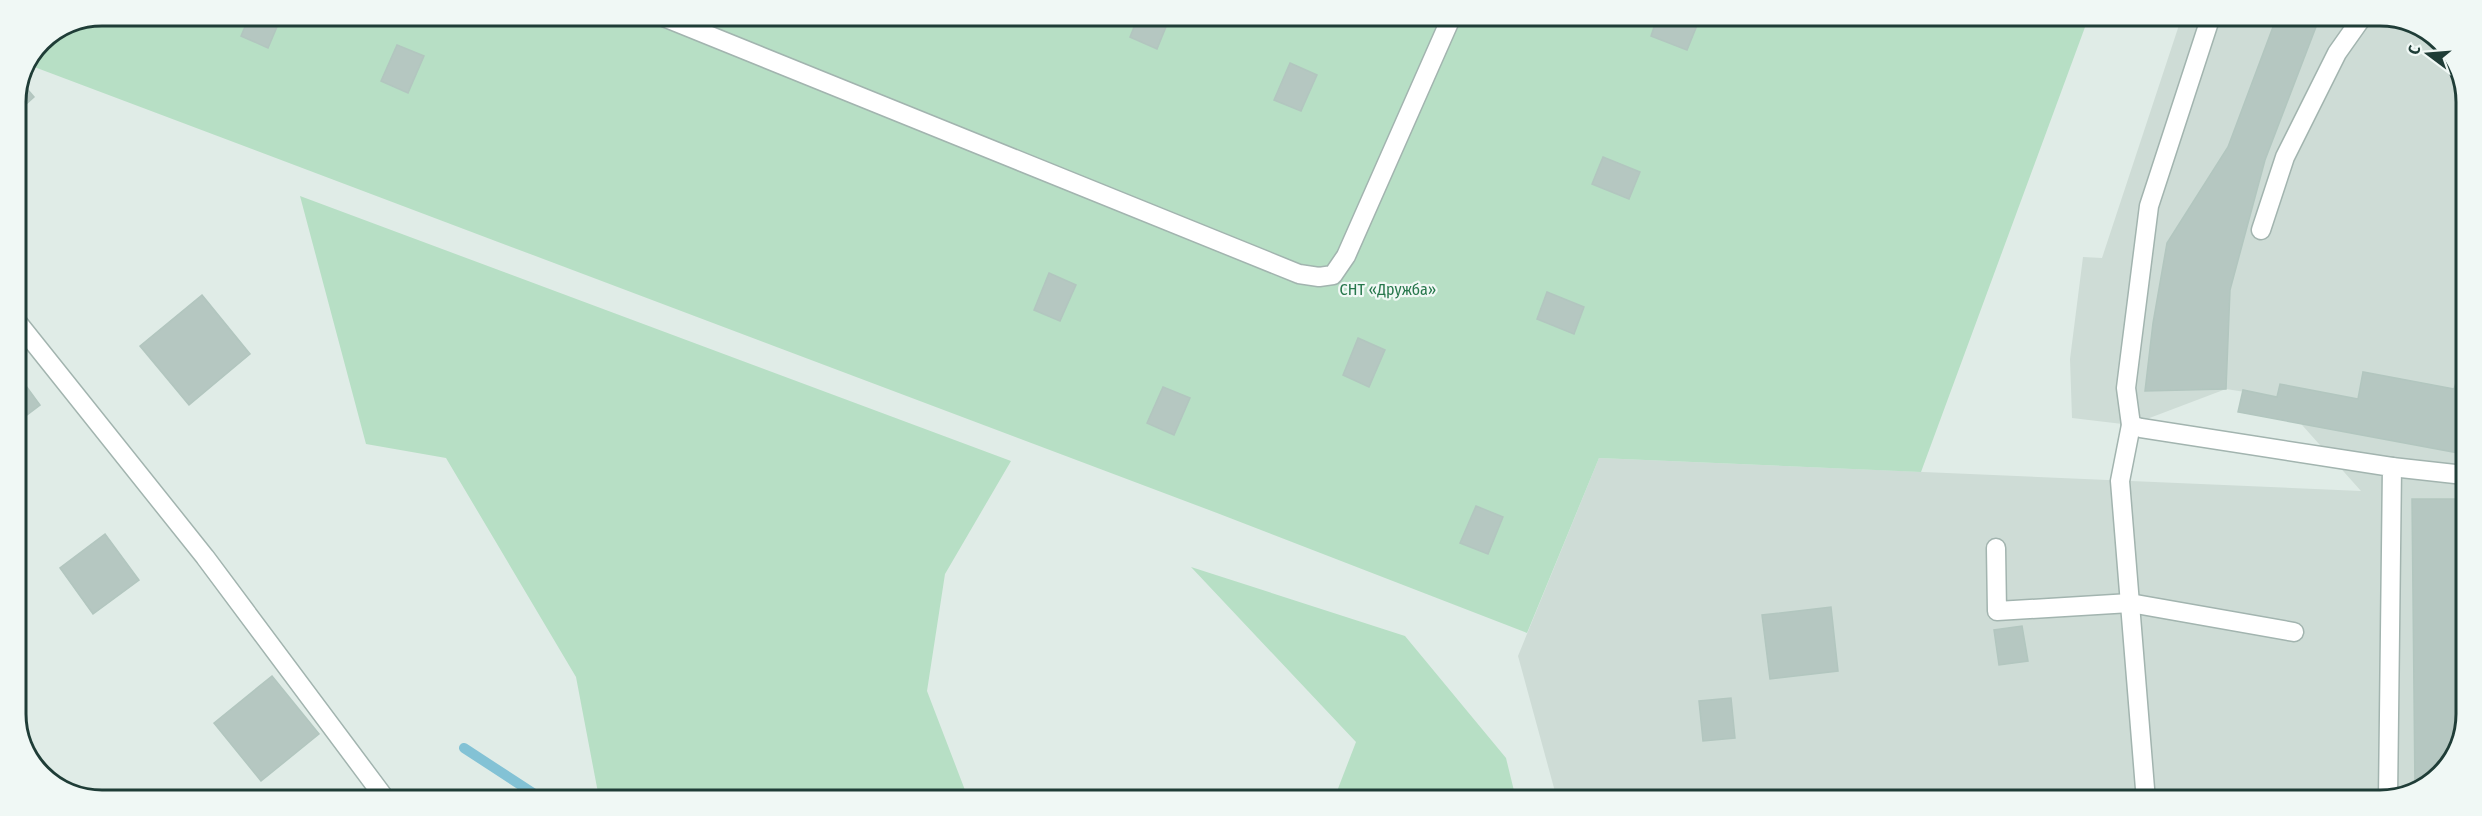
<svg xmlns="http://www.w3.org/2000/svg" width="2482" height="816" viewBox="0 0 2482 816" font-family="'Fira Sans Condensed',sans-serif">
<rect width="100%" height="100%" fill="#e0ece7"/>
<polygon fill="#cedcd6" points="2181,19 2408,20 2449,49 2467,96 2462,742 2433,783 2380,801 1557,799 1518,656 1599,458 2361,491 2277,397 2226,389 2131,425 2072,418 2070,359 2083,257 2102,258"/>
<g fill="#b7dfc5">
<polygon points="102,15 2088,19 1921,472 1599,458 1527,633 1217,513 29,65 41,40"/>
<polygon points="300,196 1011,461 945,574 927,691 968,798 599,798 576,677 446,458 366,444"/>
<polygon points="1191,567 1405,636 1506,758 1516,799 1334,799 1356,742"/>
</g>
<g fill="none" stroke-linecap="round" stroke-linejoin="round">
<polyline stroke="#83c2d5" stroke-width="10" points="464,748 539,797"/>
</g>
<g fill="#b5c7c1" stroke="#b2c6bf" stroke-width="1.5">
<polygon points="250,15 282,15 268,48 241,36"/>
<polygon points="1138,17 1170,17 1157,49 1130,37"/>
<polygon points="1657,18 1686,18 1698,23 1687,50 1651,36"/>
<polygon points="2276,19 2319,19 2265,160 2230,290 2226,389 2145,391 2153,323 2167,243 2228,147"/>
<polygon points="397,45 424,56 408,93 381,81"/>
<polygon points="1290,63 1317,75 1301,111 1274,100"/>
<polygon points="22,83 34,97 15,114 15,97"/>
<polygon points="1603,157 1640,172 1629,199 1592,184"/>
<polygon points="1049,273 1076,285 1060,321 1034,310"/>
<polygon points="1547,292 1584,307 1574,334 1537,319"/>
<polygon points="202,295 250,354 189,405 140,346"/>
<polygon points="1358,338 1385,350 1369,387 1343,375"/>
<polygon points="2465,356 2464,454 2238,412 2243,390 2277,397 2280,384 2358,399 2363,372 2454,389"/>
<polygon points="15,371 40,405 15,424"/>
<polygon points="1163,387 1190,398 1174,435 1147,423"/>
<polygon points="2412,499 2464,499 2462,742 2433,783 2415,789"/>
<polygon points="1476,506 1503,517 1488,554 1460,543"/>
<polygon points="105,534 139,580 93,614 60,568"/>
<polygon points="1831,607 1838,671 1770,679 1762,615"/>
<polygon points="2022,626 2028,661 1999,665 1994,630"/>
<polygon points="272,676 319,734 261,781 214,723"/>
<polygon points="1731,698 1735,738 1703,741 1699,701"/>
</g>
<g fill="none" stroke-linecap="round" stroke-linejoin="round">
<g stroke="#a2b4af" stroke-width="21">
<g id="minor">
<polyline points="661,16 1299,274 1319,277 1333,275 1346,256 1451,18"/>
<polyline points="2210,19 2149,206 2126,388 2131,425 2141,428 2392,467 2388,798"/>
<polyline points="2261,230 2285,157 2337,53 2361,19"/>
<polyline points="15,319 205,557 384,797"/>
<polyline points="2131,425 2120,481 2146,801"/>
<polyline points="2392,467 2464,475"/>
<polyline points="1996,548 1997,611 2130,603 2294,632"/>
</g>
</g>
<use href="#minor" stroke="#fff" stroke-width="18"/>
</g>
<g text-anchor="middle" stroke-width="4.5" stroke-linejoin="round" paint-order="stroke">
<g font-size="16" fill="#27774c" stroke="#f0f8f5">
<text x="1388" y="295">СНТ «Дружба»</text>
</g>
</g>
<path d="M0 0H2482V816H0ZM102 26H2380A76 76 0 0 1 2456 102V714A76 76 0 0 1 2380 790H102A76 76 0 0 1 26 714V102A76 76 0 0 1 102 26Z" fill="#f0f8f5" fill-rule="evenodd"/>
<path fill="none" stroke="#1f3d37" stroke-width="3" d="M102 26H2380A76 76 0 0 1 2456 102V714A76 76 0 0 1 2380 790H102A76 76 0 0 1 26 714V102A76 76 0 0 1 102 26Z"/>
<g transform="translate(2428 54) rotate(286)" stroke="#f0f8f5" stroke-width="4.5" paint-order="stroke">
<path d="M0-4.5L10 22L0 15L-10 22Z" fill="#1f3d37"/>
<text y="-9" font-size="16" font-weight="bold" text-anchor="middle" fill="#1f3d37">С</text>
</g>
</svg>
